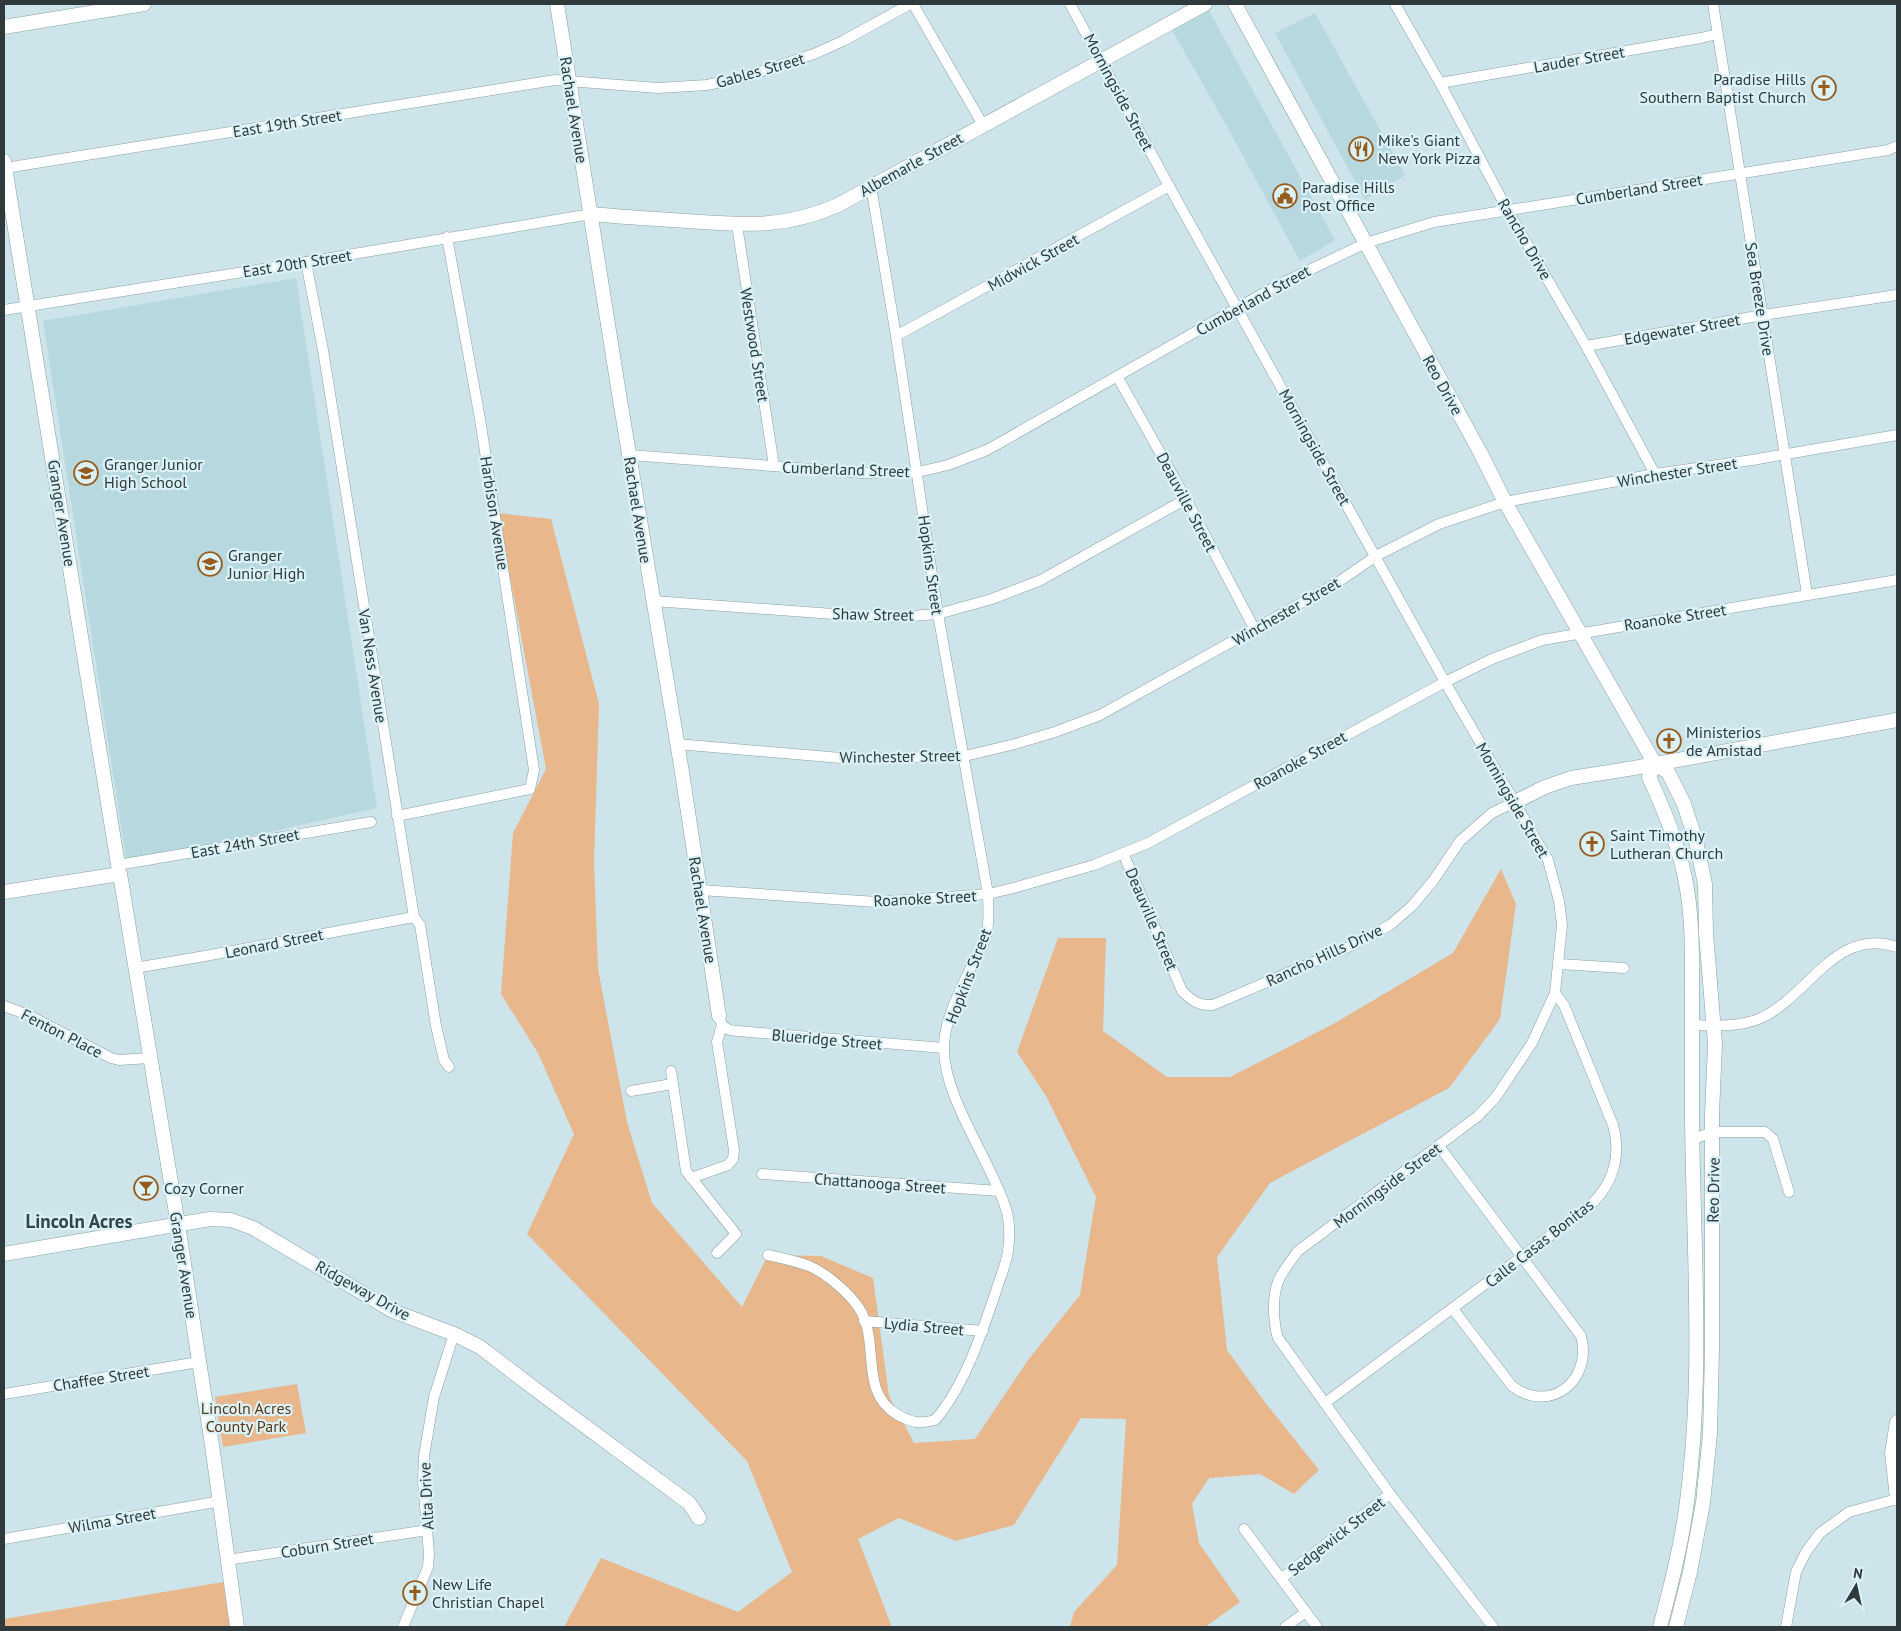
<svg xmlns="http://www.w3.org/2000/svg" width="1901" height="1631" viewBox="0 0 1901 1631" font-family="'PT Sans',sans-serif">
<rect width="100%" height="100%" fill="#cde4ea"/>
<g fill="#b8d8e0">
<polygon points="1208,9 1335,240 1300,261 1225,123 1172,30"/>
<polygon points="1315,13 1405,175 1365,200 1275,33"/>
<polygon points="296,278 377,808 127,864 43,321"/>
</g>
<g fill="#e8b78c">
<polygon points="498,513 551,519 599,704 594,862 598,969 627,1122 652,1203 742,1307 768,1255 821,1256 873,1278 889,1396 914,1443 975,1439 1028,1360 1080,1295 1096,1197 1046,1096 1017,1052 1058,938 1106,938 1103,1031 1167,1077 1230,1077 1335,1023 1453,953 1501,869 1516,904 1500,1019 1449,1088 1270,1183 1217,1257 1227,1350 1264,1401 1319,1470 1294,1494 1260,1474 1209,1478 1192,1504 1199,1543 1240,1602 1205,1627 1070,1627 1074,1612 1117,1565 1126,1419 1081,1418 1014,1525 956,1541 899,1518 858,1539 892,1627 564,1627 601,1558 738,1612 792,1572 747,1461 527,1234 574,1134 538,1053 501,994 513,833 546,769"/>
<polygon points="297,1384 306,1433 223,1447 215,1397"/>
<polygon points="223,1582 231,1627 4,1627 4,1619"/>
</g>
<g fill="none" stroke-linecap="round" stroke-linejoin="round">
<g stroke="#8aa0a5" stroke-width="11">
<g id="street">
<polyline points="913,4 983,125"/>
<path d="M 1070,4 L 1169,186 L 1445,682 L 1548,860 L 1559,901 L 1562,925 L 1555,993 L 1532,1043 L 1496,1097 L 1478,1116 L 1298,1251 C 1279,1276 1273,1283 1274,1315 C 1275,1323 1275,1330 1278,1338 L 1390,1494 L 1493,1627"/>
<polyline points="1395,4 1440,83 1507,209 1586,346 1655,474"/>
<polyline points="1713,4 1807,594"/>
<polyline points="1440,83 1701,38 1717,34"/>
<polyline points="5,168 555,80 658,88 707,85 741,78 814,54 843,41 910,4"/>
<polyline points="737,225 774,466"/>
<polyline points="306,262 323,350 414,917 420,925 436,1026 444,1060 449,1067"/>
<polyline points="4,310 306,262 591,214"/>
<polyline points="896,336 1169,186"/>
<polyline points="1586,346 1763,315 1897,295"/>
<polyline points="1117,376 1186,499 1255,630"/>
<polyline points="630,455 863,473 918,472 948,465 987,450 1278,285 1366,243 1434,222 1888,150 1897,146"/>
<polyline points="653,601 861,616 897,617 938,614 992,599 1041,580 1186,499"/>
<polyline points="677,744 853,759 965,756 1015,744 1055,732 1100,715 1337,583 1376,556 1439,524 1505,502 1655,474 1752,460 1897,435"/>
<polyline points="397,816 530,789 534,770 480,419 447,237"/>
<path d="M 1123,853 L 1182,991 C 1192,1001 1199,1006 1213,1005 L 1353,945 L 1390,925 L 1412,906 L 1433,881 L 1460,841 L 1492,813 L 1515,802"/>
<polyline points="119,871 118,865 371,822"/>
<polyline points="700,890 877,902 988,894 1017,887 1094,865 1148,843 1445,682 1492,659 1542,640 1897,580"/>
<polyline points="1559,964 1624,968"/>
<polyline points="135,968 205,956 414,917"/>
<polyline points="4,1006 28,1015 111,1058 119,1060 150,1058"/>
<polyline points="719,1016 722,1025 729,1030 738,1031 944,1048"/>
<path d="M 1693,1025 C 1714,1026 1741,1027 1761,1018 C 1809,996 1836,926 1897,947"/>
<polyline points="671,1071 686,1171 736,1234 717,1253"/>
<polyline points="631,1091 672,1084"/>
<polyline points="1693,1139 1713,1132 1765,1132 1773,1139 1789,1192"/>
<path d="M 1439,1146 L 1581,1336 C 1593,1380 1550,1415 1512,1386 L 1453,1309"/>
<polyline points="762,1174 999,1191"/>
<polyline points="691,1178 728,1165 733,1159 734,1150 717,1042 722,1025"/>
<path d="M 768,1255 C 782,1258 796,1261 809,1266 C 826,1273 849,1293 859,1308 C 881,1342 858,1393 898,1415 C 913,1423 919,1424 935,1420 C 964,1387 982,1333 996,1291 C 1000,1278 1006,1265 1008,1251 C 1010,1237 1010,1220 1005,1206 C 990,1160 943,1096 944,1048 C 944,1019 961,989 973,963 C 978,955 984,945 986,936 C 990,922 988,909 988,894 L 938,614 L 896,336 L 871,186"/>
<polyline points="864,1321 983,1331"/>
<polyline points="4,1394 199,1362"/>
<path d="M 1325,1403 L 1586,1209 C 1612,1187 1622,1158 1613,1125 L 1564,1005 L 1555,993"/>
<polyline points="1244,1529 1317,1627"/>
<polyline points="4,1539 221,1501"/>
<polyline points="227,1560 428,1530"/>
<polyline points="1282,1578 1390,1494"/>
<polyline points="403,1627 428,1567 429,1554 423,1481 424,1456 434,1397 454,1334"/>
<polyline points="1285,1627 1306,1612"/>
<polyline points="1786,1627 1796,1572 1806,1552 1820,1533 1849,1512 1897,1499"/>
</g>
</g>
<g stroke="#8aa0a5" stroke-width="15">
<g id="secondary">
<polyline points="557,4 620,400 681,766 719,1016"/>
<polyline points="1235,4 1480,452 1505,502 1655,764 1668,772 1684,804 1696,841 1705,884 1706,933 1715,1044 1712,1115 1712,1349 1710,1434 1703,1503 1690,1572 1676,1627"/>
<polyline points="4,27 144,4"/>
<polyline points="4,161 118,865"/>
<path d="M 591,214 C 623,217 655,219 687,221 C 744,225 784,229 838,205 L 1205,4"/>
<path d="M 1655,764 L 1649,777 C 1664,810 1678,843 1685,878 C 1693,917 1692,956 1692,995 C 1692,1035 1692,1076 1692,1116 C 1693,1244 1704,1373 1687,1501 C 1682,1543 1671,1585 1660,1627"/>
<polyline points="1515,802 1545,787 1571,778 1634,768 1897,720"/>
<polyline points="4,892 120,874 178,1225 212,1445 237,1627"/>
<polyline points="4,1254 210,1219 231,1220 253,1228 393,1311 454,1334 480,1347 543,1395 689,1503 699,1518"/>
<polyline points="1897,1422 1892,1453 1897,1498"/>
</g>
</g>
<use href="#street" stroke="#fff" stroke-width="10"/>
<use href="#secondary" stroke="#fff" stroke-width="14"/>
</g>
<defs>
<g id="church-ring" transform="scale(1.25)"><circle r="9.5" fill="#daf2f7" stroke="#975c1c" stroke-width="1.5"/><path d="M-1.2-6h2.4v3.5h3.3v2.4h-3.3V6h-2.4V-.1h-3.3v-2.4h3.3Z" fill="#975c1c"/></g>
<g id="restaurant-ring" transform="scale(1.25)"><circle r="9.5" fill="#daf2f7" stroke="#975c1c" stroke-width="1.5"/><path d="M-5-6h1v4h1v-4h1v4h1v-4h1v5L-1.5 .5V6h-2V.5L-5-1ZM5-6V6H3V1.5H1.5Q1.5-4 5-6Z" fill="#975c1c"/></g>
<g id="civic-ring" transform="scale(1.25)"><circle r="9.5" fill="#daf2f7" stroke="#975c1c" stroke-width="1.5"/><path d="M-.6-6.5H3V-4.5H.6V-3L4-1V1h2V6H-6V1h2V-1L-.6-3ZM-1.2 2.5V6h2.4V2.5Z" fill="#975c1c"/></g>
<g id="school-ring" transform="scale(1.25)"><circle r="9.5" fill="#daf2f7" stroke="#975c1c" stroke-width="1.5"/><path d="M0-5L7-2L0 1L-7-2ZM-4 1L0 2.5L4 1V4Q0 6-4 4Z" fill="#975c1c"/></g>
<g id="bar-ring" transform="scale(1.25)"><circle r="9.5" fill="#daf2f7" stroke="#975c1c" stroke-width="1.5"/><path d="M-6-5H6L.8 .8V4.5H3.5V6h-7V4.5H-.8V.8Z" fill="#975c1c"/></g>
</defs>
<g fill-rule="evenodd">
<use href="#church-ring" x="1824" y="88"/>
<use href="#restaurant-ring" x="1361" y="149"/>
<use href="#civic-ring" x="1285" y="196"/>
<use href="#school-ring" x="86" y="473"/>
<use href="#school-ring" x="210" y="564"/>
<use href="#church-ring" x="1669" y="741"/>
<use href="#church-ring" x="1592" y="844"/>
<use href="#bar-ring" x="146" y="1188"/>
<use href="#church-ring" x="415" y="1593"/>
</g>
<g text-anchor="middle" stroke-width="4.5" stroke-linejoin="round" paint-order="stroke">
<g font-size="16" fill="#30393b" stroke="#daf2f7">
<text transform="translate(1579 59) rotate(-10)" y="6">Lauder Street</text>
<text transform="translate(760 70) rotate(-16)" y="6">Gables Street</text>
<text transform="translate(1119 92) rotate(62)" y="6">Morningside Street</text>
<text transform="translate(574 110) rotate(81)" y="6">Rachael Avenue</text>
<text transform="translate(287 123) rotate(-9)" y="6">East 19th Street</text>
<text transform="translate(911 164) rotate(-29)" y="6">Albemarle Street</text>
<text transform="translate(1639 189) rotate(-9)" y="6">Cumberland Street</text>
<text transform="translate(1525 239) rotate(60)" y="6">Rancho Drive</text>
<text transform="translate(1033 262) rotate(-29)" y="6">Midwick Street</text>
<text transform="translate(297 263) rotate(-9)" y="6">East 20th Street</text>
<text transform="translate(1760 299) rotate(81)" y="6">Sea Breeze Drive</text>
<text transform="translate(1253 300) rotate(-29)" y="6">Cumberland Street</text>
<text transform="translate(1682 329) rotate(-10)" y="6">Edgewater Street</text>
<text transform="translate(755 345) rotate(81)" y="6">Westwood Street</text>
<text transform="translate(1443 385) rotate(61)" y="6">Reo Drive</text>
<text transform="translate(1315 447) rotate(61)" y="6">Morningside Street</text>
<text transform="translate(846 469) rotate(2)" y="6">Cumberland Street</text>
<text transform="translate(1677 472) rotate(-9)" y="6">Winchester Street</text>
<text transform="translate(1187 502) rotate(62)" y="6">Deauville Street</text>
<text transform="translate(638 510) rotate(81)" y="6">Rachael Avenue</text>
<text transform="translate(62 513) rotate(81)" y="6">Granger Avenue</text>
<text transform="translate(495 513) rotate(81)" y="6">Harbison Avenue</text>
<text transform="translate(931 565) rotate(82)" y="6">Hopkins Street</text>
<text transform="translate(1286 611) rotate(-30)" y="6">Winchester Street</text>
<text transform="translate(873 614) rotate(1)" y="6">Shaw Street</text>
<text transform="translate(1675 617) rotate(-9)" y="6">Roanoke Street</text>
<text transform="translate(373 666) rotate(81)" y="6">Van Ness Avenue</text>
<text transform="translate(900 756) rotate(-1)" y="6">Winchester Street</text>
<text transform="translate(1300 760) rotate(-29)" y="6">Roanoke Street</text>
<text transform="translate(1513 800) rotate(60)" y="6">Morningside Street</text>
<text transform="translate(245 843) rotate(-10)" y="6">East 24th Street</text>
<text transform="translate(925 898) rotate(-3)" y="6">Roanoke Street</text>
<text transform="translate(703 910) rotate(81)" y="6">Rachael Avenue</text>
<text transform="translate(1152 919) rotate(67)" y="6">Deauville Street</text>
<text transform="translate(274 943) rotate(-11)" y="6">Leonard Street</text>
<text transform="translate(1324 955) rotate(-25)" y="6">Rancho Hills Drive</text>
<text transform="translate(968 976) rotate(-69)" y="6">Hopkins Street</text>
<text transform="translate(62 1033) rotate(27)" y="6">Fenton Place</text>
<text transform="translate(827 1039) rotate(5)" y="6">Blueridge Street</text>
<text transform="translate(880 1183) rotate(4)" y="6">Chattanooga Street</text>
<text transform="translate(1387 1185) rotate(-37)" y="6">Morningside Street</text>
<text transform="translate(1713 1190) rotate(-89)" y="6">Reo Drive</text>
<text transform="translate(1539 1243) rotate(-38)" y="6">Calle Casas Bonitas</text>
<text transform="translate(184 1265) rotate(81)" y="6">Granger Avenue</text>
<text transform="translate(363 1290) rotate(29)" y="6">Ridgeway Drive</text>
<text transform="translate(924 1326) rotate(5)" y="6">Lydia Street</text>
<text transform="translate(101 1378) rotate(-9)" y="6">Chaffee Street</text>
<text transform="translate(426 1496) rotate(-93)" y="6">Alta Drive</text>
<text transform="translate(112 1520) rotate(-10)" y="6">Wilma Street</text>
<text transform="translate(1336 1536) rotate(-38)" y="6">Sedgewick Street</text>
<text transform="translate(327 1545) rotate(-9)" y="6">Coburn Street</text>
</g>
<g font-size="16" fill="#30393b" stroke="#daf2f7" text-anchor="start">
<text x="1806" y="85" text-anchor="end">Paradise Hills<tspan x="1806" dy="18">Southern Baptist Church</tspan></text>
<text x="1378" y="146">Mike's Giant<tspan x="1378" dy="18">New York Pizza</tspan></text>
<text x="1302" y="193">Paradise Hills<tspan x="1302" dy="18">Post Office</tspan></text>
<text x="104" y="470">Granger Junior<tspan x="104" dy="18">High School</tspan></text>
<text x="228" y="561">Granger<tspan x="228" dy="18">Junior High</tspan></text>
<text x="1686" y="738">Ministerios<tspan x="1686" dy="18">de Amistad</tspan></text>
<text x="1610" y="841">Saint Timothy<tspan x="1610" dy="18">Lutheran Church</tspan></text>
<text x="164" y="1194">Cozy Corner</text>
<text x="432" y="1590">New Life<tspan x="432" dy="18">Christian Chapel</tspan></text>
</g>
<g font-size="16" fill="#5a3817" stroke="#daf2f7">
<text x="246" y="1414">Lincoln Acres<tspan x="246" dy="18">County Park</tspan></text>
</g>
<g font-size="19" font-weight="bold" fill="#31454a" stroke="#daf2f7">
<text x="79" y="1228">Lincoln Acres</text>
</g>
</g>
<rect width="1901" height="1631" fill="none" stroke="#30393b" stroke-width="10"/>
<g transform="translate(1856 1586) rotate(9)" stroke="#daf2f7" stroke-width="4" paint-order="stroke">
<path d="M0-4L9 19L0 12L-9 19Z" fill="#30393b"/>
<text y="-8" font-size="14" font-weight="bold" text-anchor="middle" fill="#30393b">N</text>
</g>
</svg>
